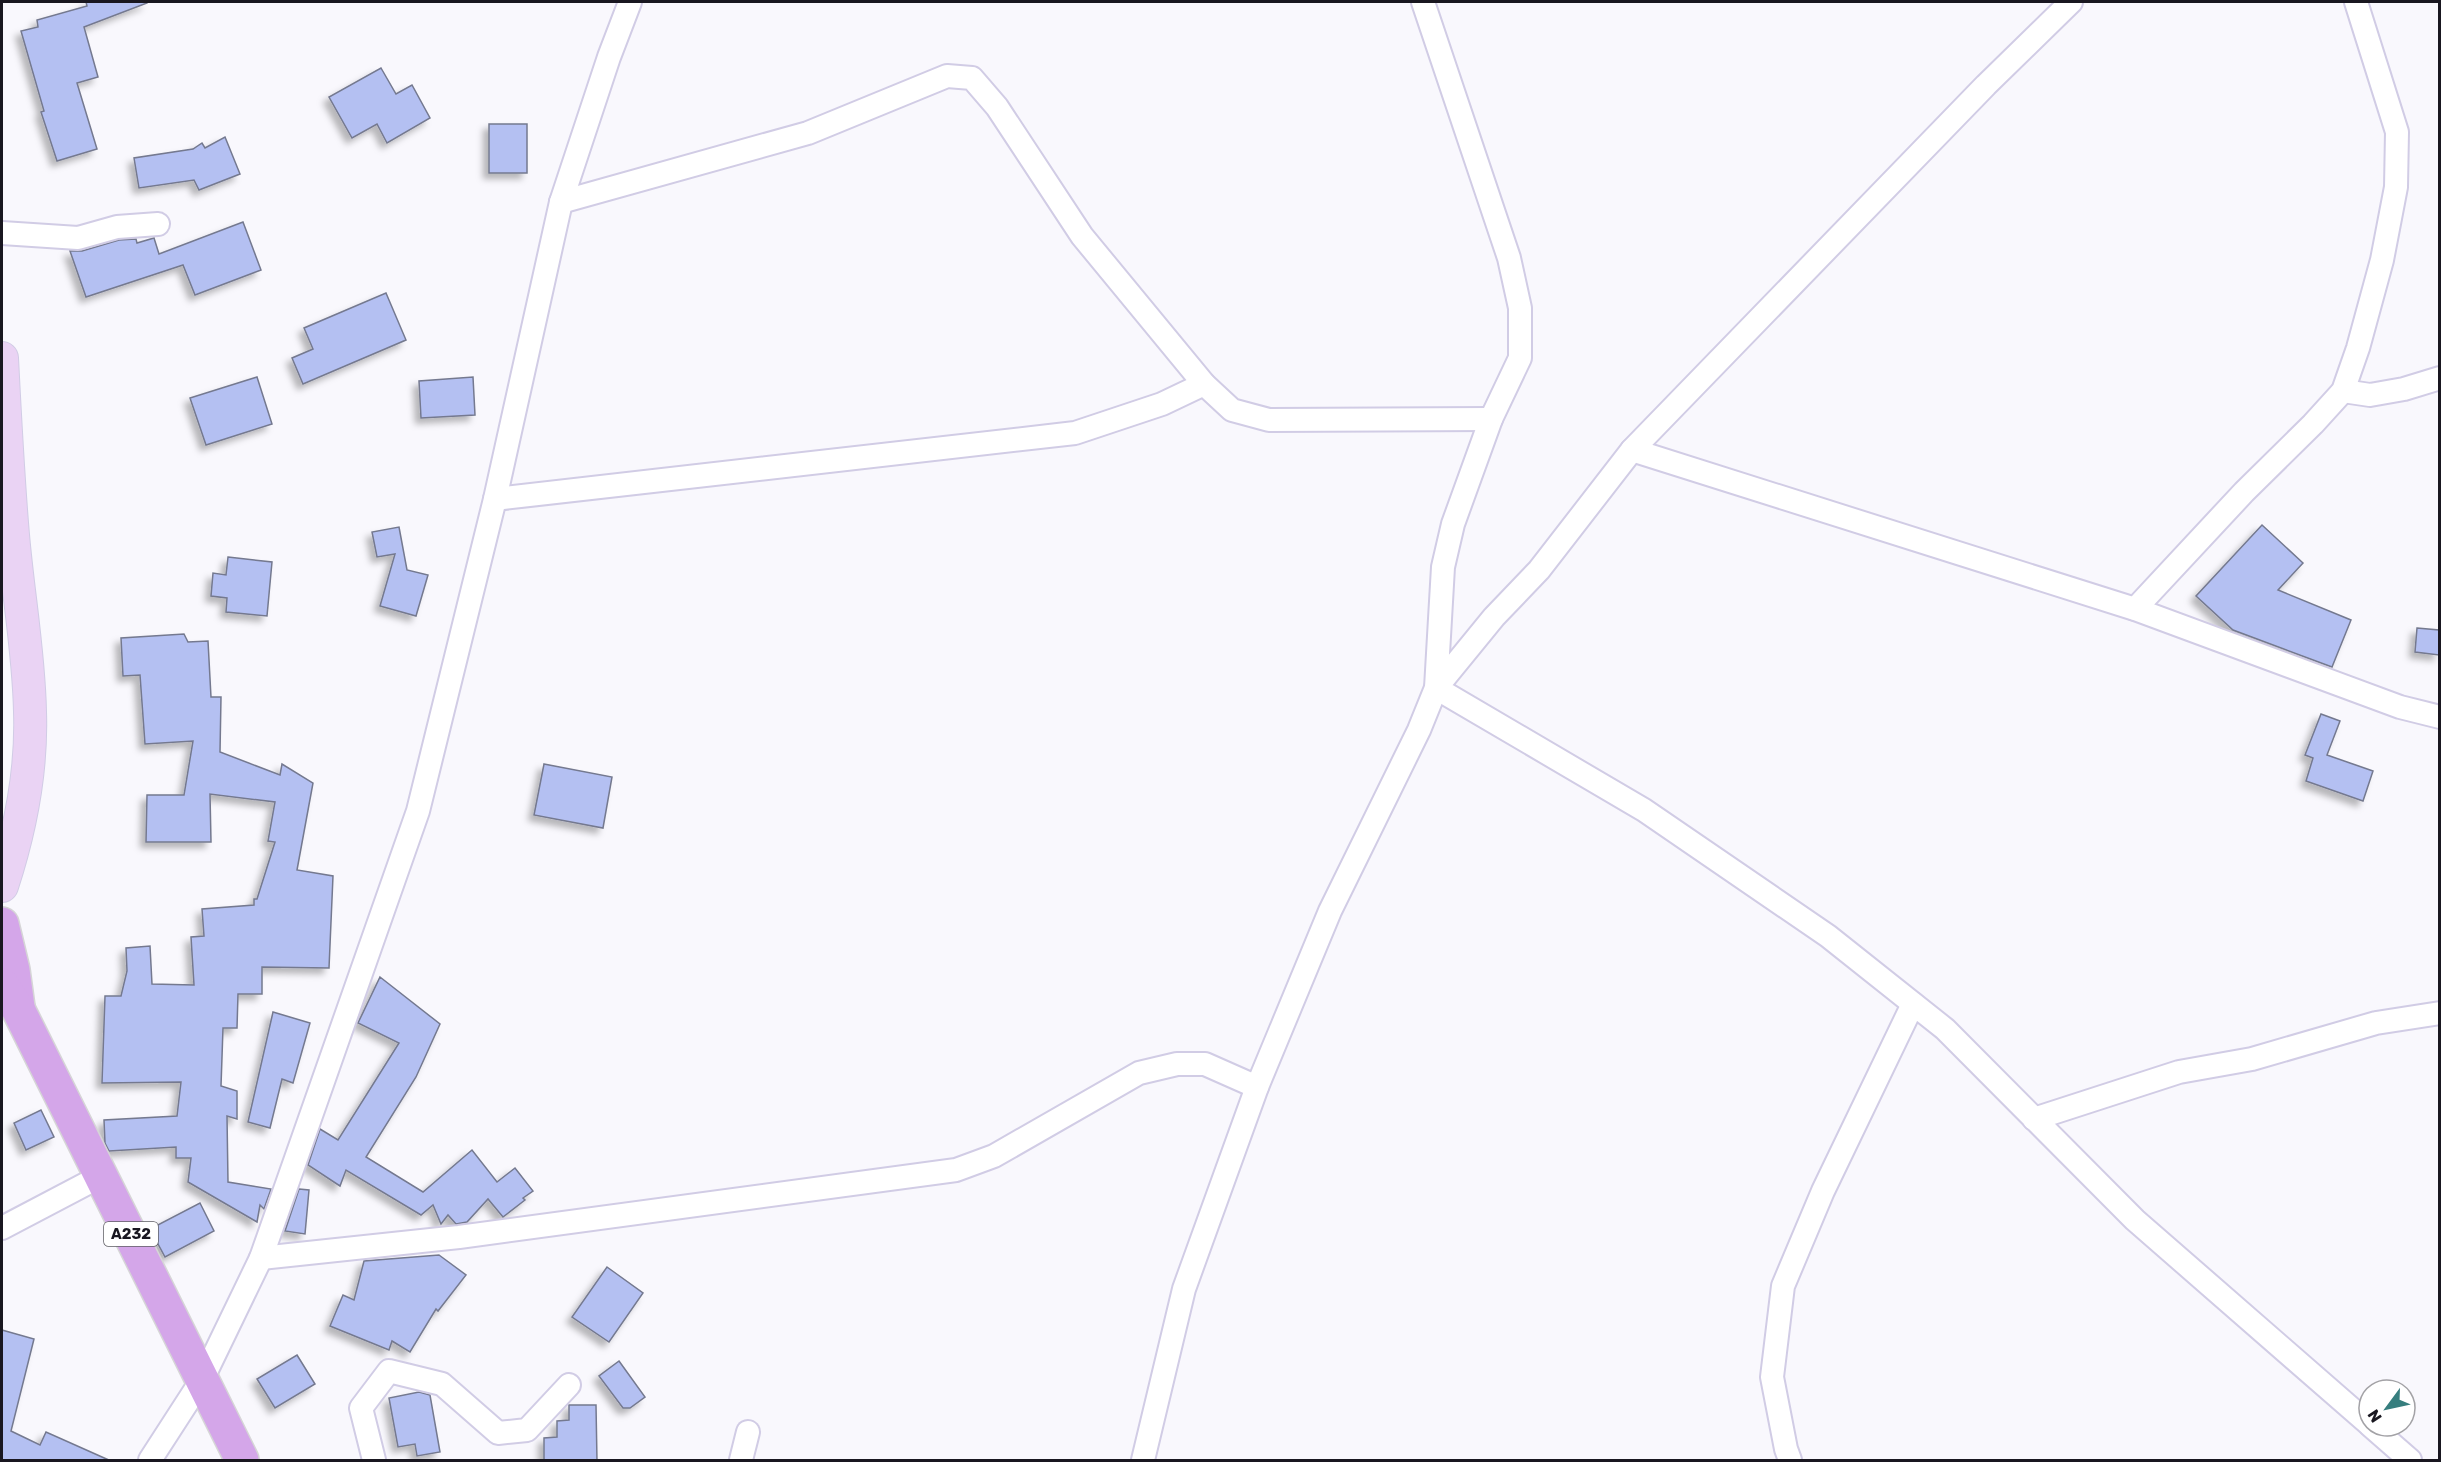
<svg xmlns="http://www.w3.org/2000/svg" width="2441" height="1462" viewBox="0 0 2441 1462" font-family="Rubik,sans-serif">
<defs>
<filter id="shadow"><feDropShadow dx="-5.5" dy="5.5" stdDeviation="3" flood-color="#0004"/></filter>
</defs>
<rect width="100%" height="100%" fill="#f9f8fd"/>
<g fill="#b4c0f2" stroke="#74798f" stroke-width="1.5" filter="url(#shadow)">
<polygon points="86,2 147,2 147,3 84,27 98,77 77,83 97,149 57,161 41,112 44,111 21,31 38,27 37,20 87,6"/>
<polygon points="381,68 396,94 412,85 430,118 387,143 377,124 352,138 329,97"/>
<rect x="489" y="124" width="38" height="49"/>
<polygon points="225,137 240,174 199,190 194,180 139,188 134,158 193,149 202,143 205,148"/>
<polygon points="243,222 261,270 195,295 183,265 86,297 70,251 82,251 119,240 136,239 137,243 154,238 159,254"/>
<polygon points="386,293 406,340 303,384 292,358 313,349 304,328"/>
<polygon points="257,377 272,424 206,445 190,398"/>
<polygon points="473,377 475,415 421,418 419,381"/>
<polygon points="2262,525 2303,563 2278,590 2351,620 2332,667 2233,630 2196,596"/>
<polygon points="399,527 407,570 428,575 416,616 380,606 395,554 377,557 372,532"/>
<polygon points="228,557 272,562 267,616 226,612 227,598 211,596 213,573 226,575"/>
<polygon points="2417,628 2439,630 2439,655 2415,652"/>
<polygon points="184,634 188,642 208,641 211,697 221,697 220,752 280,775 282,764 313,783 297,870 333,876 329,968 262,967 262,994 238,994 237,1028 223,1028 221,1086 237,1091 237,1119 227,1116 228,1182 271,1189 264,1209 260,1205 257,1222 188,1182 191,1158 176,1158 176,1147 109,1151 105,1143 104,1120 177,1116 181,1082 102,1083 105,996 121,996 127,971 126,948 150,946 152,984 194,985 191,937 204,936 202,909 254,905 254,899 257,899 275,842 268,841 275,802 210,794 211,842 146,842 147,795 184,795 193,741 145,744 140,675 123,676 121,638"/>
<polygon points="2321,714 2340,721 2327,755 2373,771 2363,801 2306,781 2313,758 2305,755"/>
<polygon points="544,764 612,777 603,828 534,815"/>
<polygon points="380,977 440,1024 416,1077 366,1157 423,1192 472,1150 497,1182 515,1168 533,1191 523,1198 525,1200 503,1217 488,1199 467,1222 456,1224 448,1215 441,1224 433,1205 421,1215 346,1170 340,1186 308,1165 320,1129 338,1140 399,1043 358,1023"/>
<polygon points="273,1012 310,1023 293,1083 282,1079 270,1128 248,1122"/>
<polygon points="41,1110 54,1137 26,1150 14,1123"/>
<polygon points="299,1189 309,1190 305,1234 285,1231"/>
<polygon points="200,1203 214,1231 165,1257 150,1229"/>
<polygon points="439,1255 466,1275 438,1311 436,1309 410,1352 392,1341 389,1350 330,1326 343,1295 354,1300 364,1261"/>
<polygon points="607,1267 643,1293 609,1342 572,1317"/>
<polygon points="2,1330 34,1339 11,1431 40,1445 46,1432 111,1461 2,1461"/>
<polygon points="297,1355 315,1384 275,1408 257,1379"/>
<polygon points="619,1361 645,1397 630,1408 623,1408 599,1376"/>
<polygon points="419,1392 430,1395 440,1452 417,1456 415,1444 398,1447 389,1398"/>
<polygon points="569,1405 596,1405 597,1461 544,1461 544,1438 557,1437 557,1421 569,1420"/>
</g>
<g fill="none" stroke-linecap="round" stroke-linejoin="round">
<g stroke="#d1cce5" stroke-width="26">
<g id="street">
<polyline points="2071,2 1986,85 1632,450 1539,570 1494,617 1436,688 1644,810 1828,936 1945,1029 2135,1220 2369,1424"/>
<polyline points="561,202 808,133 947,76 972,78 997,107 1082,236 1204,384 1232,410 1269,420 1491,419"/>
<polyline points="2,233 78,238 117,227 158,224"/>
<polyline points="2343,391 2370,395 2404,389 2440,378"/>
<polyline points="1632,450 2135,609 2400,707 2440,717"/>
<polyline points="495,499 1075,433 1162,404 1204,384"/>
<polyline points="2135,609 2244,492 2313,424 2343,391 2358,348 2382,260 2396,187 2397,132 2356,2"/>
<polyline points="2034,1119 2179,1072 2252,1059 2376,1023 2440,1013"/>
<polyline points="2,1228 101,1176"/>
<polyline points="261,1258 459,1237 956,1170 994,1156 1139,1073 1177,1064 1205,1064 1257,1087"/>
<polyline points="2371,1426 2410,1460"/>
<polyline points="150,1460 203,1378 261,1258 418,811 495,499 561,202 609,57 630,2"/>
<polyline points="374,1460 361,1408 389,1371 442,1384 498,1433 527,1430 569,1385"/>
<polyline points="741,1460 748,1432"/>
<polyline points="1143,1460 1184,1289 1257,1087 1330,911 1419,730 1436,688 1443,567 1453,524 1491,419 1520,358 1520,308 1509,258 1423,2"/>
<polyline points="1790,1460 1786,1449 1772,1377 1783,1286 1823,1191 1913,1004"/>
</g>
</g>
<g stroke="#d1cce5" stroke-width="34">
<path id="secondary" d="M 2,358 C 5,417 8,477 13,535 C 18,594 29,653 30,712 C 32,771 20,831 2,886"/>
</g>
<g stroke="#d6d5d7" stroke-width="36">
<g id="primary">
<polyline points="2,924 13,970 18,1007"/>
<polyline points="2,985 18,1009 242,1460"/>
</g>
</g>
<use href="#street" stroke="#fff" stroke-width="22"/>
<use href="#secondary" stroke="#ead3f4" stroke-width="32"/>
<use href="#primary" stroke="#d4a6e9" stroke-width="33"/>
</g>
<g text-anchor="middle" stroke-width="5" stroke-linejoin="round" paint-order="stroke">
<rect fill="#fff" stroke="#5e5d63" stroke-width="1.5" x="104" y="1222" width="54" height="24" rx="4.5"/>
<g font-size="15" font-weight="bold" fill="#191720">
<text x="131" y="1239">A232</text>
</g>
</g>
<rect width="2441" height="1462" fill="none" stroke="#191720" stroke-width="6"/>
<g transform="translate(2387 1408) rotate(237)"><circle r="28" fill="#ffffff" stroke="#a3a2a6" stroke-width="1.5"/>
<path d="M0-4.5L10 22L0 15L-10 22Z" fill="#367e7e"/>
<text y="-9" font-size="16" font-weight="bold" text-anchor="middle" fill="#191720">N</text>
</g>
</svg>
